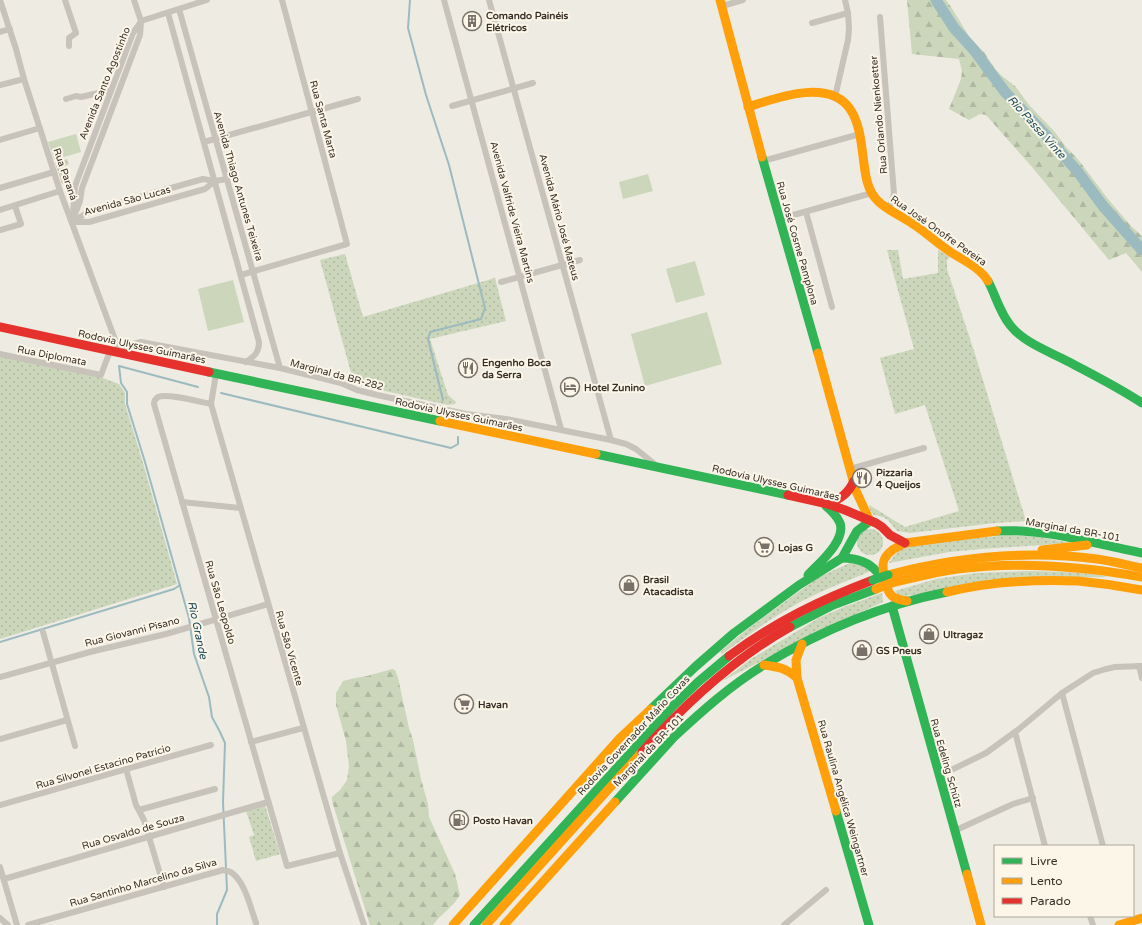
<svg xmlns="http://www.w3.org/2000/svg" width="1142" height="925" viewBox="0 0 1142 925" font-family="'Varela Round',sans-serif">
<defs>
<pattern id="green-dots" width="8" height="8" patternUnits="userSpaceOnUse"><rect width="8" height="8" fill="#cbd6ba"/><path d="M2 2h.1M6 6h.1" fill="none" stroke="#afb8a0" stroke-width="1.8" stroke-linecap="round"/></pattern>
<pattern id="forest-firs" width="22" height="20" patternUnits="userSpaceOnUse"><rect width="22" height="20" fill="#cbd6ba"/><path d="M5 1l3.5 6h-7zM16 11l3.5 6h-7z" fill="#afb8a0"/></pattern>
</defs>
<rect width="100%" height="100%" fill="#eeebe2"/>
<g fill="url(#green-dots)">
<polygon points="67,159 69,164 65,166 63,169 64,173 68,175 69,179 67,183 62,184 55,163"/>
<polygon points="887,250 898,250 903,279 938,273 938,250 950,257 947,260 947,269 975,354 1026,521 995,523 910,533 897,531 888,520 883,517 874,515 870,510 869,505 905,527 959,511 925,405 895,414 880,358 914,349"/>
<polygon points="345,254 363,317 495,278 506,321 430,339 448,395 456,402 455,404 448,405 380,390 353,380 320,260"/>
<polygon points="0,356 100,377 119,384 125,393 125,404 143,463 177,584 0,639"/>
<circle cx="870" cy="542" r="13"/>
<polygon points="1010,535 1038,537 1071,543 981,549 949,552 889,563 894,556 905,545"/>
<path d="M 854,561 L 873,570 C 850,580 825,589 802,601 C 774,616 748,635 722,654 L 720,652 L 745,631 L 819,577 Z"/>
<path d="M 1030,571 C 1056,572 1083,571 1108,577 L 1013,578 L 900,597 L 895,591 L 936,579 L 977,573 Z"/>
<polygon points="882,593 883,602 835,624 722,681 751,659 819,618 844,607"/>
<polygon points="265,805 280,854 256,861 249,837 254,835 246,811"/>
</g>
<g fill="url(#forest-firs)">
<polygon points="907,0 946,0 951,7 972,41 984,52 995,69 1002,76 1015,86 1029,105 1054,131 1066,147 1077,158 1108,199 1131,226 1142,236 1142,272 1126,253 1109,260 1032,167 986,115 980,114 969,120 949,109 961,79 962,71 959,59 912,54"/>
<path d="M 392,669 L 395,670 L 398,678 L 409,728 L 413,740 L 421,779 L 428,804 L 429,817 L 455,874 L 460,895 C 453,907 441,914 433,925 L 370,925 L 332,801 L 332,797 L 340,790 L 347,780 L 349,766 L 346,741 L 336,705 L 336,693 L 343,681 L 355,678 L 367,676 Z"/>
</g>
<g fill="#cbd6ba">
<polygon points="76,134 81,152 54,160 48,142"/>
<polygon points="648,174 653,191 623,199 619,182"/>
<polygon points="695,261 705,295 676,303 666,269"/>
<polygon points="233,280 244,322 208,331 198,289"/>
<polygon points="707,312 722,364 645,386 631,334"/>
</g>
<g fill="none" stroke-linecap="round" stroke-linejoin="round">
<g stroke="#9bbbc1" stroke-width="2">
<polyline points="410,0 408,28 426,95 449,165 485,308 481,319 430,332 428,339 443,400"/>
<polyline points="198,387 119,366 121,383 127,392 127,404 145,462 189,618 194,654 209,697 212,717 220,732 225,743 223,802 227,890 217,914 217,925"/>
<polyline points="221,393 451,448 458,444 458,437"/>
<polyline points="0,642 174,589 180,585"/>
</g>
<polyline stroke="#9bbbc1" stroke-width="11" points="936,0 954,28 974,50 1005,92 1043,132 1078,172 1103,206 1142,250"/>
<g stroke="#c7c2ba" stroke-width="6">
<polyline points="0,0 16,49 24,79 60,191 120,353 133,344 141,342 280,368 341,383 357,390 377,395 466,414 506,419 611,440 626,444 636,449 656,465"/>
<polyline points="65,0 76,33 69,38 69,46"/>
<polyline points="444,0 561,429"/>
<polyline points="489,0 611,440"/>
<polyline points="722,6 743,0"/>
<polyline points="179,9 280,368"/>
<path d="M 168,13 L 259,342 C 259,352 255,356 246,362"/>
<polyline points="880,17 894,194 889,210"/>
<polyline points="141,21 207,0"/>
<polyline points="812,23 848,13"/>
<polyline points="0,32 10,29"/>
<polyline points="0,85 24,79"/>
<polyline points="835,97 848,40 849,29 848,13 845,0"/>
<polyline points="66,99 76,96 81,97 111,90"/>
<polyline points="452,106 533,83"/>
<polyline points="0,140 40,128"/>
<polyline points="204,142 358,99"/>
<polyline points="763,161 860,134"/>
<polyline points="0,188 54,172"/>
<polyline points="0,210 60,191"/>
<polyline points="806,212 832,307"/>
<polyline points="73,214 75,186 133,33 140,23"/>
<polyline points="779,219 872,193"/>
<polyline points="72,222 80,201 82,188 140,35 141,21 134,0"/>
<polyline points="72,222 90,211 203,179 215,181 227,179"/>
<polyline points="72,222 89,222 205,189 215,181"/>
<polyline points="0,230 21,224 15,206"/>
<polyline points="241,275 347,244 282,0"/>
<polyline points="501,282 580,260"/>
<polyline points="0,354 101,375 110,351"/>
<polyline points="216,374 211,404 340,853 364,925"/>
<path d="M 211,404 C 200,402 167,393 158,397 C 155,399 154,401 154,404 L 287,866 L 340,853"/>
<polyline points="850,469 924,448"/>
<polyline points="182,502 240,508"/>
<polyline points="43,632 75,746"/>
<polyline points="1139,666 1142,678"/>
<polyline points="0,677 90,652 166,634 268,604"/>
<polyline points="1062,693 1103,846"/>
<polyline points="1015,732 1045,846"/>
<polyline points="0,739 67,720"/>
<polyline points="251,742 303,728"/>
<polyline points="126,769 136,805 144,820 149,837 164,887"/>
<polyline points="939,776 986,753 1019,729 1062,693 1093,673 1106,669 1115,667 1142,666"/>
<polyline points="0,805 211,745"/>
<polyline points="139,810 215,789"/>
<polyline points="954,831 1013,804 1033,798"/>
<polyline points="0,867 17,925"/>
<polyline points="4,879 268,802"/>
<polyline points="1090,916 1093,925"/>
<polyline points="0,918 8,925"/>
<path d="M 28,925 L 223,870 C 226,871 230,871 232,873 C 245,882 251,909 256,923"/>
<polyline points="784,925 826,890"/>
</g>
<g stroke="#30b455" stroke-width="9">
<polyline points="762,157 818,353"/>
<path d="M 988,281 C 996,296 999,311 1010,325 C 1023,342 1048,351 1067,361 C 1092,374 1118,387 1142,403"/>
<polyline points="209,372 440,421"/>
<polyline points="596,454 788,495"/>
<path d="M 997,531 C 1044,528 1096,544 1142,553"/>
<path d="M 842,558 C 856,558 868,561 877,572"/>
<path d="M 808,575 C 819,563 846,541 840,523 C 837,516 832,511 826,506"/>
<polyline points="892,606 967,874"/>
<polyline points="790,627 833,605 876,589"/>
<polyline points="651,709 695,667 734,633 799,585 842,558 857,531 870,521"/>
<path d="M 615,802 L 674,737 C 702,711 731,685 764,665 C 820,631 882,605 947,592"/>
<polyline points="836,811 869,925"/>
<polyline points="474,925 673,706 698,682 729,656"/>
</g>
<g stroke="#ff9f0a" stroke-width="9">
<polyline points="720,0 762,157"/>
<path d="M 748,107 C 776,98 829,78 850,109 C 859,122 861,140 863,156 C 865,171 866,190 878,201 C 888,211 902,216 913,224 C 927,233 939,245 952,253 C 965,261 980,268 988,281"/>
<polyline points="818,353 856,491 870,521"/>
<polyline points="440,421 596,454"/>
<polyline points="1042,550 1087,545"/>
<path d="M 888,575 C 956,557 1027,550 1097,559 C 1112,561 1127,565 1142,568"/>
<path d="M 891,583 C 913,578 935,572 957,569 C 1019,561 1081,566 1142,577"/>
<path d="M 947,592 C 989,582 1034,579 1078,581 C 1100,583 1121,586 1142,590"/>
<path d="M 907,601 C 902,600 897,600 892,596 C 886,591 880,565 885,558 C 890,550 897,547 905,543 L 997,531"/>
<polyline points="802,644 796,660 797,678 836,811"/>
<path d="M 764,665 C 779,667 786,668 797,678"/>
<polyline points="967,874 981,925"/>
<polyline points="453,925 620,738 651,709"/>
<polyline points="486,925 642,752"/>
<polyline points="504,925 615,802"/>
<polyline points="1119,925 1142,918"/>
</g>
<g stroke="#e5322d" stroke-width="9">
<polyline points="0,327 209,372"/>
<polyline points="788,495 828,504 845,510 876,523 882,527 890,535 905,543"/>
<path d="M 828,504 C 840,499 848,494 854,481"/>
<path d="M 729,656 C 775,622 820,600 873,580"/>
<path d="M 642,752 C 685,704 733,659 790,627"/>
</g>
<polyline stroke="#30b455" stroke-width="9" points="873,580 888,575"/>
<polyline stroke="#ff9f0a" stroke-width="9" points="876,589 891,583"/>
</g>
<defs>
<g id="building-ring" transform="scale(1)"><circle r="9.5" fill="#fbf6e8" stroke="#787169" stroke-width="1.5"/><path d="M-4-6H4V6H1V3H-1V6H-4ZM-2.5-4.3h1.7v1.8h-1.7ZM.8-4.3h1.7v1.8H.8ZM-2.5-1h1.7V.8h-1.7ZM.8-1h1.7V.8H.8Z" fill="#787169"/></g>
<g id="restaurant-ring" transform="scale(1)"><circle r="9.5" fill="#fbf6e8" stroke="#787169" stroke-width="1.5"/><path d="M-5-6h1v4h1v-4h1v4h1v-4h1v5L-1.5 .5V6h-2V.5L-5-1ZM5-6V6H3V1.5H1.5Q1.5-4 5-6Z" fill="#787169"/></g>
<g id="hotel-ring" transform="scale(1)"><circle r="9.5" fill="#fbf6e8" stroke="#787169" stroke-width="1.5"/><path d="M-6-4.5h1.5V1H6V5H4.5V3h-9V5H-6ZM-4 0a1.8 1.8 0 1 1 3.6 0ZM.5 0V-2.5h3Q6-2.5 6 0Z" fill="#787169"/></g>
<g id="supermarket-ring" transform="scale(1)"><circle r="9.5" fill="#fbf6e8" stroke="#787169" stroke-width="1.5"/><path d="M-6-5.5h2.5l.6 2H6L4.5 2H-2.5L-4.4-4H-6ZM-1.5 3.2a1.3 1.3 0 1 0 .1 0ZM3 3.2a1.3 1.3 0 1 0 .1 0Z" fill="#787169"/></g>
<g id="shop-ring" transform="scale(1)"><circle r="9.5" fill="#fbf6e8" stroke="#787169" stroke-width="1.5"/><path d="M-5-2.5h2.3a2.7 3.5 0 0 1 5.4 0H5L5.5 6h-11ZM-1.5-2.5h3a1.5 2.3 0 0 0-3 0Z" fill="#787169"/></g>
<g id="fuel-ring" transform="scale(1)"><circle r="9.5" fill="#fbf6e8" stroke="#787169" stroke-width="1.5"/><path d="M-5.5-6h7V0h2V4h1.3V-2.5L3-4.5l.8-.8L6-3V5H2.5V1h-1V6h-7ZM-4.2-4.7v3.2H.2V-4.7Z" fill="#787169"/></g>
</defs>
<g fill-rule="evenodd">
<use href="#building-ring" x="472" y="21"/>
<use href="#restaurant-ring" x="468" y="368"/>
<use href="#hotel-ring" x="570" y="387"/>
<use href="#restaurant-ring" x="862" y="478"/>
<use href="#supermarket-ring" x="764" y="547"/>
<use href="#shop-ring" x="629" y="585"/>
<use href="#shop-ring" x="929" y="634"/>
<use href="#shop-ring" x="862" y="650"/>
<use href="#supermarket-ring" x="464" y="704"/>
<use href="#fuel-ring" x="459" y="820"/>
</g>
<g text-anchor="middle" stroke-width="4" stroke-linejoin="round" paint-order="stroke">
<g font-size="10" font-weight="bold" fill="#393028" stroke="#fbf6e8" text-anchor="start">
<text x="486" y="19">Comando Painéis<tspan x="486" dy="12">Elétricos</tspan></text>
<text x="482" y="366">Engenho Boca<tspan x="482" dy="12">da Serra</tspan></text>
<text x="584" y="391">Hotel Zunino</text>
<text x="876" y="476">Pizzaria<tspan x="876" dy="12">4 Queijos</tspan></text>
<text x="778" y="551">Lojas G</text>
<text x="643" y="583">Brasil<tspan x="643" dy="12">Atacadista</tspan></text>
<text x="943" y="638">Ultragaz</text>
<text x="876" y="654">GS Pneus</text>
<text x="478" y="708">Havan</text>
<text x="473" y="824">Posto Havan</text>
</g>
<g font-size="10" fill="#393028" stroke="#fbf6e8">
<text transform="translate(104 83) rotate(-68)" y="4">Avenida Santo Agostinho</text>
<text transform="translate(878 115) rotate(-95)" y="4">Rua Orlando Nienkoetter</text>
<text transform="translate(324 119) rotate(75)" y="4">Rua Santa Marta</text>
<text transform="translate(66 174) rotate(71)" y="4">Rua Paraná</text>
<text transform="translate(239 186) rotate(74)" y="4">Avenida Thiago Antunes Teixeira</text>
<text transform="translate(127 200) rotate(-15)" y="4">Avenida São Lucas</text>
<text transform="translate(513 212) rotate(75)" y="4">Avenida Valfride Vieira Martins</text>
<text transform="translate(560 217) rotate(75)" y="4">Avenida Mário José Mateus</text>
<text transform="translate(939 230) rotate(35)" y="4">Rua José Onofre Pereira</text>
<text transform="translate(798 243) rotate(74)" y="4">Rua José Cosme Pamplona</text>
<text transform="translate(142 346) rotate(12)" y="4">Rodovia Ulysses Guimarães</text>
<text transform="translate(52 355) rotate(11)" y="4">Rua Diplomata</text>
<text transform="translate(337 374) rotate(15)" y="4">Marginal da BR-282</text>
<text transform="translate(459 414) rotate(12)" y="4">Rodovia Ulysses Guimarães</text>
<text transform="translate(776 482) rotate(13)" y="4">Rodovia Ulysses Guimarães</text>
<text transform="translate(1073 529) rotate(10)" y="4">Marginal da BR-101</text>
<text transform="translate(221 602) rotate(74)" y="4">Rua São Leopoldo</text>
<text transform="translate(132 631) rotate(-14)" y="4">Rua Giovanni Pisano</text>
<text transform="translate(290 648) rotate(74)" y="4">Rua São Vicente</text>
<text transform="translate(633 735) rotate(-47)" y="4">Rodovia Governador Mário Covas</text>
<text transform="translate(648 750) rotate(-46)" y="4">Marginal da BR-101</text>
<text transform="translate(947 763) rotate(74)" y="4">Rua Edeling Schütz</text>
<text transform="translate(103 766) rotate(-16)" y="4">Rua Silvonei Estacino Patrício</text>
<text transform="translate(844 798) rotate(74)" y="4">Rua Raulina Angélica Weingartner</text>
<text transform="translate(133 831) rotate(-16)" y="4">Rua Osvaldo de Souza</text>
<text transform="translate(143 882) rotate(-16)" y="4">Rua Santinho Marcelino da Silva</text>
</g>
<g font-size="11" font-style="italic" fill="#1a4c5e" stroke="#fbf6e8">
<text transform="translate(1037 127) rotate(48)" y="4">Rio Passa Vinte</text>
<text transform="translate(198 630) rotate(78)" y="4">Rio Grande</text>
</g>
</g>
<rect x="994" y="845" width="140" height="72" fill="#fbf6e8" stroke="#ada79b"/>
<rect x="1002" y="858" width="20" height="6" fill="#30b455" stroke="#ada79b"/>
<text x="1030" y="865" font-size="12" fill="#393028">Livre</text>
<rect x="1002" y="878" width="20" height="6" fill="#ff9f0a" stroke="#ada79b"/>
<text x="1030" y="885" font-size="12" fill="#393028">Lento</text>
<rect x="1002" y="898" width="20" height="6" fill="#e5322d" stroke="#ada79b"/>
<text x="1030" y="905" font-size="12" fill="#393028">Parado</text>
</svg>
